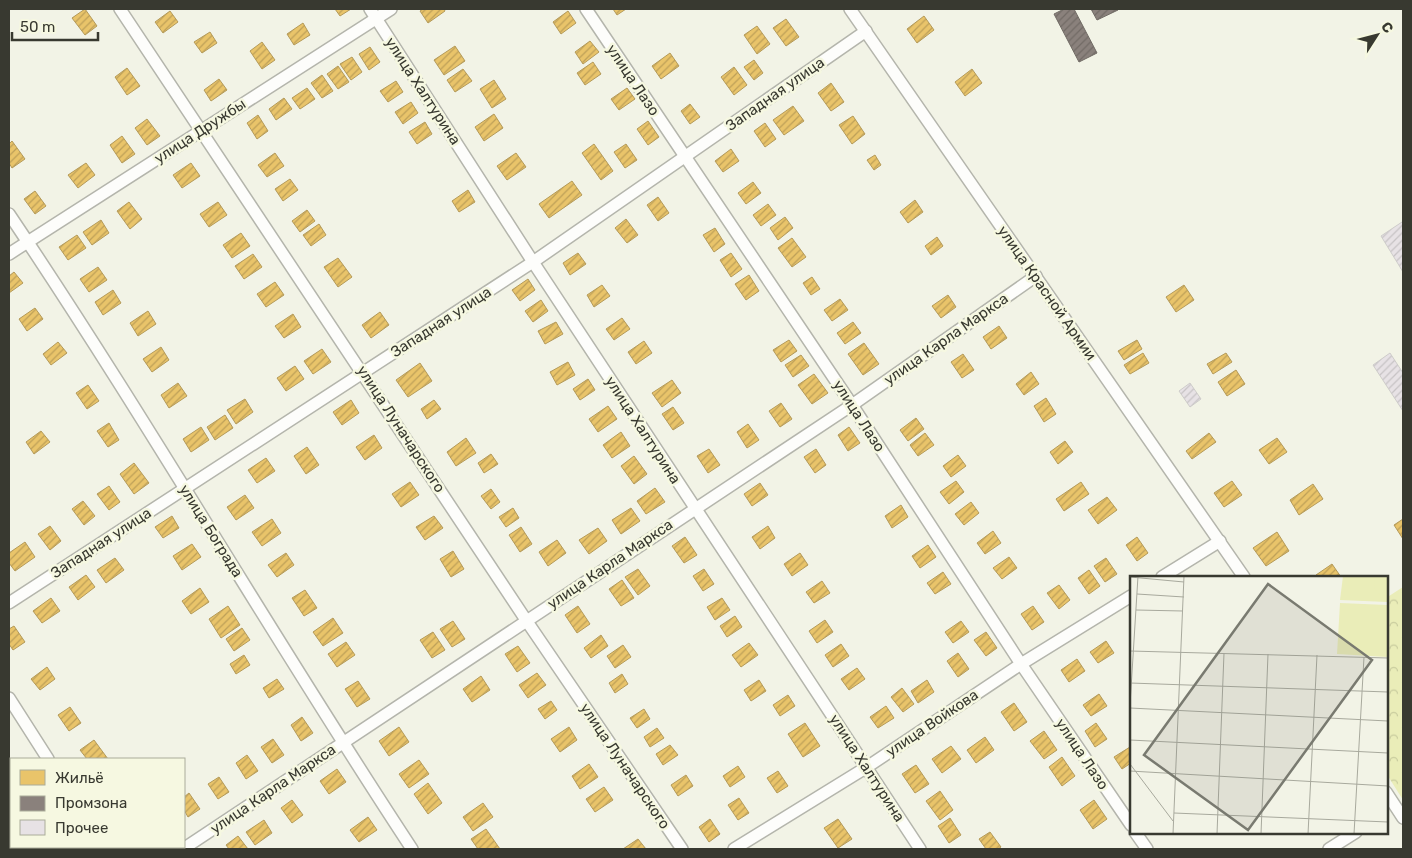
<svg xmlns="http://www.w3.org/2000/svg" width="1412" height="858" viewBox="0 0 1412 858" font-family="Rubik,sans-serif">
<defs>
<pattern id="park-crowns" width="20" height="18" patternUnits="userSpaceOnUse" patternTransform="scale(1.25)"><rect width="20" height="18" fill="#eaedb8"/><path d="M2 6a3 3 0 1 1 6 0M12 15a3 3 0 1 1 6 0" fill="none" stroke="#c9cc9e"/></pattern>
<pattern id="homes-hatch" width="6" height="6" patternUnits="userSpaceOnUse" patternTransform="scale(1.25)"><rect width="6" height="6" fill="#e9c46a"/><path d="M-1 1l2-2M0 6l6-6M5 7l2-2" fill="none" stroke="#bea058"/></pattern>
<pattern id="industry-hatch" width="6" height="6" patternUnits="userSpaceOnUse" patternTransform="scale(1.25)"><rect width="6" height="6" fill="#8a817c"/><path d="M-1 1l2-2M0 6l6-6M5 7l2-2" fill="none" stroke="#726b66"/></pattern>
<pattern id="building-hatch" width="6" height="6" patternUnits="userSpaceOnUse" patternTransform="scale(1.25)"><rect width="6" height="6" fill="#e7e2e5"/><path d="M-1 1l2-2M0 6l6-6M5 7l2-2" fill="none" stroke="#c7c3c5"/></pattern>
</defs>
<rect width="100%" height="100%" fill="#f2f3e6"/>
<polygon fill="url(#park-crowns)" points="1403,587 1403,800 1386,773 1386,598"/>
<g fill="url(#homes-hatch)" stroke="#b49a59">
<polygon points="85,9 97,26 85,35 72,18"/>
<polygon points="335,9 351,9 340,16"/>
<polygon points="423,9 444,9 445,11 428,23 420,11"/>
<polygon points="613,9 626,9 617,15"/>
<polygon points="170,11 178,22 163,33 155,22"/>
<polygon points="568,11 576,23 561,34 553,22"/>
<polygon points="924,16 934,30 917,43 907,29"/>
<polygon points="786,19 799,37 786,46 773,28"/>
<polygon points="303,23 310,35 294,45 287,34"/>
<polygon points="757,26 770,44 757,54 744,35"/>
<polygon points="210,32 217,43 202,53 194,42"/>
<polygon points="590,41 599,52 583,64 575,52"/>
<polygon points="262,42 275,60 262,69 250,51"/>
<polygon points="455,46 465,61 444,75 434,60"/>
<polygon points="370,47 380,62 369,70 359,54"/>
<polygon points="670,53 679,66 661,79 652,66"/>
<polygon points="352,57 362,72 351,80 340,64"/>
<polygon points="754,60 763,73 754,80 744,67"/>
<polygon points="593,62 601,74 585,85 577,73"/>
<polygon points="338,66 349,82 338,89 327,74"/>
<polygon points="734,67 747,85 734,95 721,77"/>
<polygon points="127,68 140,86 127,95 115,77"/>
<polygon points="463,69 472,81 455,92 447,80"/>
<polygon points="972,69 982,83 965,96 955,82"/>
<polygon points="322,75 333,91 322,98 311,83"/>
<polygon points="219,79 227,90 211,101 204,90"/>
<polygon points="494,80 506,99 492,108 480,89"/>
<polygon points="396,81 403,92 388,102 380,91"/>
<polygon points="831,83 844,102 831,111 818,93"/>
<polygon points="307,88 315,99 300,109 292,98"/>
<polygon points="627,88 635,99 619,110 611,99"/>
<polygon points="284,98 292,109 276,120 269,109"/>
<polygon points="411,102 418,113 403,124 395,112"/>
<polygon points="690,104 700,117 690,124 681,111"/>
<polygon points="793,106 804,121 784,135 773,120"/>
<polygon points="494,114 503,128 484,141 475,127"/>
<polygon points="258,115 268,131 257,139 247,123"/>
<polygon points="853,116 865,134 852,144 839,125"/>
<polygon points="147,119 160,136 147,145 135,128"/>
<polygon points="648,121 659,137 648,145 637,129"/>
<polygon points="425,122 432,134 417,144 409,132"/>
<polygon points="765,123 776,139 765,147 754,131"/>
<polygon points="122,136 135,154 122,163 110,145"/>
<polygon points="12,141 25,159 12,168 9,163 9,144"/>
<polygon points="594,144 613,171 601,180 582,153"/>
<polygon points="626,144 637,160 625,168 614,152"/>
<polygon points="731,149 739,161 723,172 715,161"/>
<polygon points="275,153 284,166 267,177 258,165"/>
<polygon points="516,153 526,167 507,180 497,166"/>
<polygon points="875,155 881,165 874,170 867,160"/>
<polygon points="86,163 95,175 78,188 68,175"/>
<polygon points="191,163 200,176 182,188 173,175"/>
<polygon points="290,179 298,190 283,201 275,189"/>
<polygon points="572,181 582,195 549,218 539,204"/>
<polygon points="753,182 761,193 746,204 738,193"/>
<polygon points="468,190 475,202 459,212 452,201"/>
<polygon points="35,191 46,206 35,214 24,199"/>
<polygon points="658,197 669,213 658,221 647,205"/>
<polygon points="915,200 923,212 908,223 900,212"/>
<polygon points="129,202 142,219 130,229 117,211"/>
<polygon points="218,202 227,215 209,227 200,214"/>
<polygon points="768,204 776,215 761,226 753,215"/>
<polygon points="307,210 315,221 300,232 292,221"/>
<polygon points="785,217 793,228 778,240 770,228"/>
<polygon points="626,219 638,235 627,243 615,228"/>
<polygon points="101,220 109,233 92,245 83,232"/>
<polygon points="319,224 326,235 311,246 303,235"/>
<polygon points="715,228 725,244 714,252 703,235"/>
<polygon points="241,233 250,246 232,258 223,245"/>
<polygon points="77,235 86,248 68,260 59,247"/>
<polygon points="937,237 943,246 931,255 925,246"/>
<polygon points="792,238 806,257 792,267 778,248"/>
<polygon points="578,253 586,264 570,275 563,263"/>
<polygon points="731,253 742,269 731,277 720,260"/>
<polygon points="253,254 262,267 244,279 235,266"/>
<polygon points="338,258 352,277 338,287 324,267"/>
<polygon points="98,267 107,280 89,292 80,279"/>
<polygon points="14,272 23,283 9,293 9,276"/>
<polygon points="749,275 759,291 746,300 735,284"/>
<polygon points="812,277 820,289 811,295 803,283"/>
<polygon points="528,279 535,290 520,301 512,290"/>
<polygon points="275,282 284,295 266,307 257,294"/>
<polygon points="602,285 610,296 594,307 587,295"/>
<polygon points="1184,285 1194,300 1176,312 1166,297"/>
<polygon points="113,290 121,303 103,315 95,302"/>
<polygon points="948,295 956,307 941,318 932,306"/>
<polygon points="840,299 848,310 832,321 824,310"/>
<polygon points="541,300 548,311 533,322 525,311"/>
<polygon points="35,308 43,319 27,331 19,319"/>
<polygon points="148,311 156,324 138,336 130,323"/>
<polygon points="380,312 389,325 371,338 362,325"/>
<polygon points="293,314 301,327 284,338 275,326"/>
<polygon points="622,318 630,329 614,340 606,329"/>
<polygon points="556,322 563,334 545,344 538,331"/>
<polygon points="853,322 861,333 845,344 837,333"/>
<polygon points="999,326 1007,338 991,349 983,337"/>
<polygon points="789,340 797,351 781,362 773,350"/>
<polygon points="1137,340 1142,349 1124,360 1118,351"/>
<polygon points="644,341 652,353 636,364 628,352"/>
<polygon points="58,342 67,353 51,365 43,354"/>
<polygon points="864,343 879,364 863,375 848,354"/>
<polygon points="161,347 169,360 152,372 143,359"/>
<polygon points="322,349 331,362 313,374 304,361"/>
<polygon points="1143,353 1149,363 1130,374 1124,365"/>
<polygon points="1226,353 1232,362 1213,374 1207,364"/>
<polygon points="963,354 974,370 962,378 951,362"/>
<polygon points="801,355 809,366 793,377 785,365"/>
<polygon points="568,362 575,375 557,385 550,372"/>
<polygon points="420,363 432,381 408,397 396,380"/>
<polygon points="295,366 304,379 286,391 277,378"/>
<polygon points="1236,370 1245,384 1227,396 1218,382"/>
<polygon points="1031,372 1039,384 1024,395 1016,384"/>
<polygon points="814,374 828,393 812,404 798,385"/>
<polygon points="588,379 595,390 580,400 573,389"/>
<polygon points="672,380 681,393 662,407 652,393"/>
<polygon points="178,383 187,396 169,408 161,395"/>
<polygon points="88,385 99,401 87,409 76,393"/>
<polygon points="1046,398 1056,414 1044,422 1034,406"/>
<polygon points="245,399 253,412 236,424 227,410"/>
<polygon points="351,400 359,413 342,425 333,412"/>
<polygon points="434,400 441,409 427,419 421,409"/>
<polygon points="781,403 792,419 780,427 769,411"/>
<polygon points="608,406 617,419 598,432 589,419"/>
<polygon points="673,407 684,423 673,430 662,414"/>
<polygon points="225,415 233,428 215,440 207,427"/>
<polygon points="916,418 924,429 908,441 900,430"/>
<polygon points="109,423 119,440 108,447 97,431"/>
<polygon points="748,424 759,440 747,448 737,432"/>
<polygon points="201,427 209,440 191,452 183,439"/>
<polygon points="849,427 860,443 848,451 838,435"/>
<polygon points="41,431 50,442 34,454 26,442"/>
<polygon points="621,432 630,446 612,458 603,445"/>
<polygon points="925,433 934,445 918,456 910,445"/>
<polygon points="1209,433 1216,442 1192,459 1186,451"/>
<polygon points="374,435 382,448 365,460 356,447"/>
<polygon points="466,438 476,453 456,466 447,452"/>
<polygon points="1277,438 1287,452 1269,464 1259,450"/>
<polygon points="1065,441 1073,452 1058,464 1050,452"/>
<polygon points="307,447 319,465 306,474 294,456"/>
<polygon points="709,449 720,465 708,473 697,456"/>
<polygon points="816,449 826,465 815,473 804,457"/>
<polygon points="491,454 498,464 484,473 478,463"/>
<polygon points="958,455 966,466 951,477 943,466"/>
<polygon points="634,456 647,474 634,484 621,466"/>
<polygon points="266,458 275,471 257,483 248,470"/>
<polygon points="134,463 149,483 134,494 120,474"/>
<polygon points="956,481 964,492 949,504 940,492"/>
<polygon points="1232,481 1242,495 1224,507 1214,493"/>
<polygon points="410,482 419,495 401,507 392,494"/>
<polygon points="1081,482 1089,494 1064,511 1056,499"/>
<polygon points="760,483 768,495 752,506 744,494"/>
<polygon points="1313,484 1323,499 1299,515 1290,500"/>
<polygon points="109,486 120,502 109,510 97,494"/>
<polygon points="655,488 665,502 646,514 637,501"/>
<polygon points="491,489 500,502 491,509 481,496"/>
<polygon points="245,495 254,508 236,520 227,507"/>
<polygon points="1107,497 1117,510 1098,524 1088,510"/>
<polygon points="83,501 95,516 84,525 72,509"/>
<polygon points="971,502 979,513 964,525 955,514"/>
<polygon points="901,505 908,517 892,528 885,516"/>
<polygon points="513,508 519,518 506,527 499,517"/>
<polygon points="631,508 640,521 621,534 612,520"/>
<polygon points="172,516 179,528 163,538 155,527"/>
<polygon points="434,516 443,528 425,540 416,527"/>
<polygon points="272,519 281,533 262,546 252,532"/>
<polygon points="1403,519 1403,539 1394,525"/>
<polygon points="50,526 61,541 50,550 38,534"/>
<polygon points="768,526 775,538 760,549 752,537"/>
<polygon points="521,527 532,544 520,552 509,535"/>
<polygon points="598,528 607,541 589,554 579,540"/>
<polygon points="993,531 1001,543 985,554 977,543"/>
<polygon points="1277,532 1289,551 1266,566 1253,548"/>
<polygon points="685,537 697,555 684,563 672,546"/>
<polygon points="1137,537 1148,553 1137,561 1126,545"/>
<polygon points="557,540 566,553 548,566 539,552"/>
<polygon points="25,542 35,557 15,571 9,563 9,553"/>
<polygon points="192,544 201,557 182,570 173,556"/>
<polygon points="928,545 936,557 920,568 912,556"/>
<polygon points="453,551 464,569 451,577 440,559"/>
<polygon points="286,553 294,565 277,577 268,565"/>
<polygon points="800,553 808,565 792,576 784,564"/>
<polygon points="1009,557 1017,568 1002,579 993,568"/>
<polygon points="115,558 124,570 106,583 97,570"/>
<polygon points="1106,558 1117,574 1105,582 1094,566"/>
<polygon points="1332,564 1341,577 1317,577 1316,575"/>
<polygon points="638,569 650,586 638,595 625,577"/>
<polygon points="704,569 714,584 703,591 693,576"/>
<polygon points="1089,570 1100,586 1089,594 1078,578"/>
<polygon points="943,572 951,584 935,594 927,583"/>
<polygon points="86,575 95,587 78,600 69,587"/>
<polygon points="622,580 634,598 621,606 609,589"/>
<polygon points="822,581 830,593 814,603 806,592"/>
<polygon points="1059,585 1070,600 1059,609 1047,593"/>
<polygon points="200,588 209,602 191,614 182,601"/>
<polygon points="305,590 317,608 304,616 292,598"/>
<polygon points="51,598 60,611 42,623 33,611"/>
<polygon points="722,598 730,610 715,620 707,607"/>
<polygon points="228,606 240,625 221,638 209,619"/>
<polygon points="578,606 590,624 577,633 565,615"/>
<polygon points="1033,606 1044,622 1032,630 1021,614"/>
<polygon points="735,616 742,627 727,637 720,626"/>
<polygon points="333,618 343,633 323,646 313,632"/>
<polygon points="825,620 833,632 817,643 809,631"/>
<polygon points="453,621 465,639 452,647 440,629"/>
<polygon points="961,621 969,632 953,643 945,632"/>
<polygon points="14,626 25,642 13,650 9,644 9,629"/>
<polygon points="242,628 250,640 234,651 226,639"/>
<polygon points="433,632 445,650 432,658 420,640"/>
<polygon points="986,632 997,648 986,656 974,640"/>
<polygon points="601,635 608,646 591,658 584,648"/>
<polygon points="1106,641 1114,653 1098,663 1090,652"/>
<polygon points="346,642 355,655 337,667 328,654"/>
<polygon points="749,643 758,655 741,667 732,655"/>
<polygon points="841,644 849,656 833,667 825,655"/>
<polygon points="623,645 631,657 615,668 607,656"/>
<polygon points="518,646 530,663 517,672 505,654"/>
<polygon points="958,653 969,669 958,677 947,661"/>
<polygon points="244,655 250,665 236,674 230,664"/>
<polygon points="1077,659 1085,671 1069,682 1061,670"/>
<polygon points="47,667 55,679 40,690 31,679"/>
<polygon points="857,668 865,679 849,690 841,679"/>
<polygon points="537,673 546,685 528,698 519,685"/>
<polygon points="622,674 628,684 615,693 609,683"/>
<polygon points="481,676 490,690 472,702 463,689"/>
<polygon points="277,679 284,689 269,698 263,688"/>
<polygon points="759,680 766,691 751,701 744,690"/>
<polygon points="927,680 934,692 918,703 911,691"/>
<polygon points="358,681 370,699 357,707 345,689"/>
<polygon points="902,688 914,704 903,712 891,697"/>
<polygon points="1099,694 1107,706 1091,716 1083,705"/>
<polygon points="788,695 795,706 780,716 773,705"/>
<polygon points="551,701 557,710 545,719 538,709"/>
<polygon points="1014,703 1027,722 1014,731 1001,712"/>
<polygon points="886,706 894,718 878,728 870,717"/>
<polygon points="70,707 81,723 69,731 58,715"/>
<polygon points="644,709 650,719 637,728 630,718"/>
<polygon points="302,717 313,733 301,741 291,725"/>
<polygon points="805,723 820,746 803,757 788,734"/>
<polygon points="1096,723 1107,739 1095,747 1085,731"/>
<polygon points="399,727 409,742 389,756 379,741"/>
<polygon points="569,727 577,740 560,752 551,739"/>
<polygon points="657,728 664,738 650,747 644,737"/>
<polygon points="1044,731 1057,750 1044,759 1030,741"/>
<polygon points="985,737 994,750 976,763 967,750"/>
<polygon points="273,739 284,755 272,763 261,747"/>
<polygon points="94,740 108,759 87,759 80,750"/>
<polygon points="670,745 678,755 663,765 656,754"/>
<polygon points="951,746 961,759 942,773 932,759"/>
<polygon points="1130,747 1131,763 1122,769 1114,757"/>
<polygon points="247,755 258,771 246,779 236,763"/>
<polygon points="1062,757 1075,776 1062,786 1049,767"/>
<polygon points="419,760 429,774 409,788 399,774"/>
<polygon points="589,764 598,777 580,789 572,776"/>
<polygon points="916,765 929,784 915,793 902,774"/>
<polygon points="738,766 745,777 730,787 723,776"/>
<polygon points="337,769 346,782 329,794 320,781"/>
<polygon points="778,771 788,786 777,793 767,778"/>
<polygon points="686,775 693,786 678,796 671,785"/>
<polygon points="219,777 229,792 218,799 208,784"/>
<polygon points="428,783 442,803 428,814 414,794"/>
<polygon points="604,787 613,800 595,812 586,799"/>
<polygon points="940,791 953,810 940,820 926,801"/>
<polygon points="189,793 200,809 188,817 184,810 184,797"/>
<polygon points="739,798 749,813 738,820 728,805"/>
<polygon points="292,800 303,815 292,823 281,808"/>
<polygon points="1094,800 1107,819 1093,829 1080,810"/>
<polygon points="483,803 493,817 473,831 463,817"/>
<polygon points="368,817 377,830 359,842 350,830"/>
<polygon points="950,818 961,835 949,843 938,826"/>
<polygon points="710,819 720,834 709,842 699,827"/>
<polygon points="838,819 852,839 838,848 824,828"/>
<polygon points="264,820 272,833 255,845 246,832"/>
<polygon points="486,829 500,849 478,849 471,839"/>
<polygon points="990,832 1001,847 998,849 986,849 979,839"/>
<polygon points="238,836 248,849 229,849 226,845"/>
<polygon points="638,839 646,849 623,849"/>
</g>
<g fill="url(#industry-hatch)" stroke="#716b65">
<polygon points="1064,9 1074,9 1097,53 1079,62 1054,14"/>
<polygon points="1091,9 1117,9 1118,10 1097,20"/>
</g>
<g fill="url(#building-hatch)" stroke="#ceccca">
<polygon points="1402,222 1403,224 1403,272 1381,236"/>
<polygon points="1390,353 1403,373 1403,411 1373,365"/>
<polygon points="1190,383 1201,399 1190,407 1179,391"/>
</g>
<g fill="none" stroke-linecap="round" stroke-linejoin="round">
<g stroke="#b4b5ac" stroke-width="14">
<g id="minor">
<polyline points="120,9 526,620 682,849"/>
<polyline points="370,9 533,262 920,849"/>
<polyline points="586,9 852,405 1021,664 1131,825"/>
<polyline points="850,9 1244,577"/>
<path d="M 9,214 C 149,422 274,640 412,849"/>
<polyline points="9,254 391,9"/>
<polyline points="1162,577 1220,541"/>
<polyline points="9,603 533,262 866,31"/>
<polyline points="9,698 48,759"/>
<polyline points="1386,792 1403,818"/>
<polyline points="1135,832 1147,849"/>
<polyline points="103,847 105,849"/>
<polyline points="183,849 852,405 1036,276"/>
<polyline points="734,849 867,767 1021,664 1131,596"/>
<polyline points="1329,849 1356,832"/>
</g>
</g>
<use href="#minor" stroke="#fdfdfb" stroke-width="11"/>
</g>
<g text-anchor="middle" stroke-width="5" stroke-linejoin="round" paint-order="stroke">
<g font-size="15" fill="#383930" stroke="#f6f8e1">
<text transform="translate(633 80) rotate(56)" y="5">улица Лазо</text>
<text transform="translate(423 91) rotate(57)" y="5">улица Халтурина</text>
<text transform="translate(775 94) rotate(-35)" y="5">Западная улица</text>
<text transform="translate(200 131) rotate(-33)" y="5">улица Дружбы</text>
<text transform="translate(1047 293) rotate(55)" y="5">улица Красной Армии</text>
<text transform="translate(441 322) rotate(-33)" y="5">Западная улица</text>
<text transform="translate(946 339) rotate(-35)" y="5">улица Карла Маркса</text>
<text transform="translate(859 416) rotate(57)" y="5">улица Лазо</text>
<text transform="translate(401 429) rotate(57)" y="5">улица Луначарского</text>
<text transform="translate(643 430) rotate(57)" y="5">улица Халтурина</text>
<text transform="translate(211 531) rotate(58)" y="5">улица Бограда</text>
<text transform="translate(101 543) rotate(-33)" y="5">Западная улица</text>
<text transform="translate(610 564) rotate(-34)" y="5">улица Карла Маркса</text>
<text transform="translate(932 723) rotate(-34)" y="5">улица Войкова</text>
<text transform="translate(1082 754) rotate(56)" y="5">улица Лазо</text>
<text transform="translate(625 766) rotate(56)" y="5">улица Луначарского</text>
<text transform="translate(867 768) rotate(57)" y="5">улица Халтурина</text>
<text transform="translate(273 789) rotate(-34)" y="5">улица Карла Маркса</text>
</g>
</g>
<g transform="translate(1130 576)">
<rect width="258" height="258" fill="#f2f3e6"/>
<path d="M 213,0 L 257,0 L 257,26 L 210,24 ZM 210,27 L 257,29 L 257,81 L 207,78 Z" fill="#eaedb8"/>
<path d="M 245,0 L 257,0 L 257,20 L 251,19 L 244,13 Z" fill="#eaedb8"/>
<path fill="none" stroke="#a8a99d" stroke-width="1" d="M 0,1 L 54,6M 7,18 L 54,21M 6,34 L 53,35M 0,75 L 258,82M 0,107 L 258,116M 0,129 L 8,0M 0,132 L 258,145M 0,164 L 258,177M 0,188 L 43,245M 0,195 L 258,210M 44,237 L 258,246M 43,258 L 54,0M 87,258 L 94,77M 131,258 L 138,78M 178,258 L 187,79M 224,258 L 234,81"/>
<path fill="#797a70" fill-opacity="0.15" stroke="#797a70" stroke-width="2.5" d="M 138,8 L 242,84 L 118,254 L 14,179 Z"/>
<rect width="258" height="258" fill="none" stroke="#383930" stroke-width="2.5"/>
</g>
<rect width="1412" height="858" fill="none" stroke="#383930" stroke-width="20"/>
<rect x="10" y="758" width="175" height="90" fill="#f6f8e1" stroke="#aaac9a"/>
<rect x="20" y="770" width="25" height="15" fill="#e9c46a" stroke="#aaac9a"/>
<text x="55" y="783" font-size="15" fill="#383930">Жильё</text>
<rect x="20" y="796" width="25" height="15" fill="#8a817c" stroke="#aaac9a"/>
<text x="55" y="808" font-size="15" fill="#383930">Промзона</text>
<rect x="20" y="820" width="25" height="15" fill="#e7e2e5" stroke="#aaac9a"/>
<text x="55" y="833" font-size="15" fill="#383930">Прочее</text>
<g transform="translate(1377 35) rotate(54)" stroke="#f6f8e1" stroke-width="4" paint-order="stroke">
<path d="M0-4L9 19L0 12L-9 19Z" fill="#383930"/>
<text y="-8" font-size="14" font-weight="bold" text-anchor="middle" fill="#383930">С</text>
</g>
<path d="M12 32v8h86v-8" fill="none" stroke="#383930" stroke-width="2.5"/>
<text x="20" y="32" font-size="15" fill="#383930" stroke="#f6f8e1" stroke-width="4" paint-order="stroke">50 m</text>
</svg>
